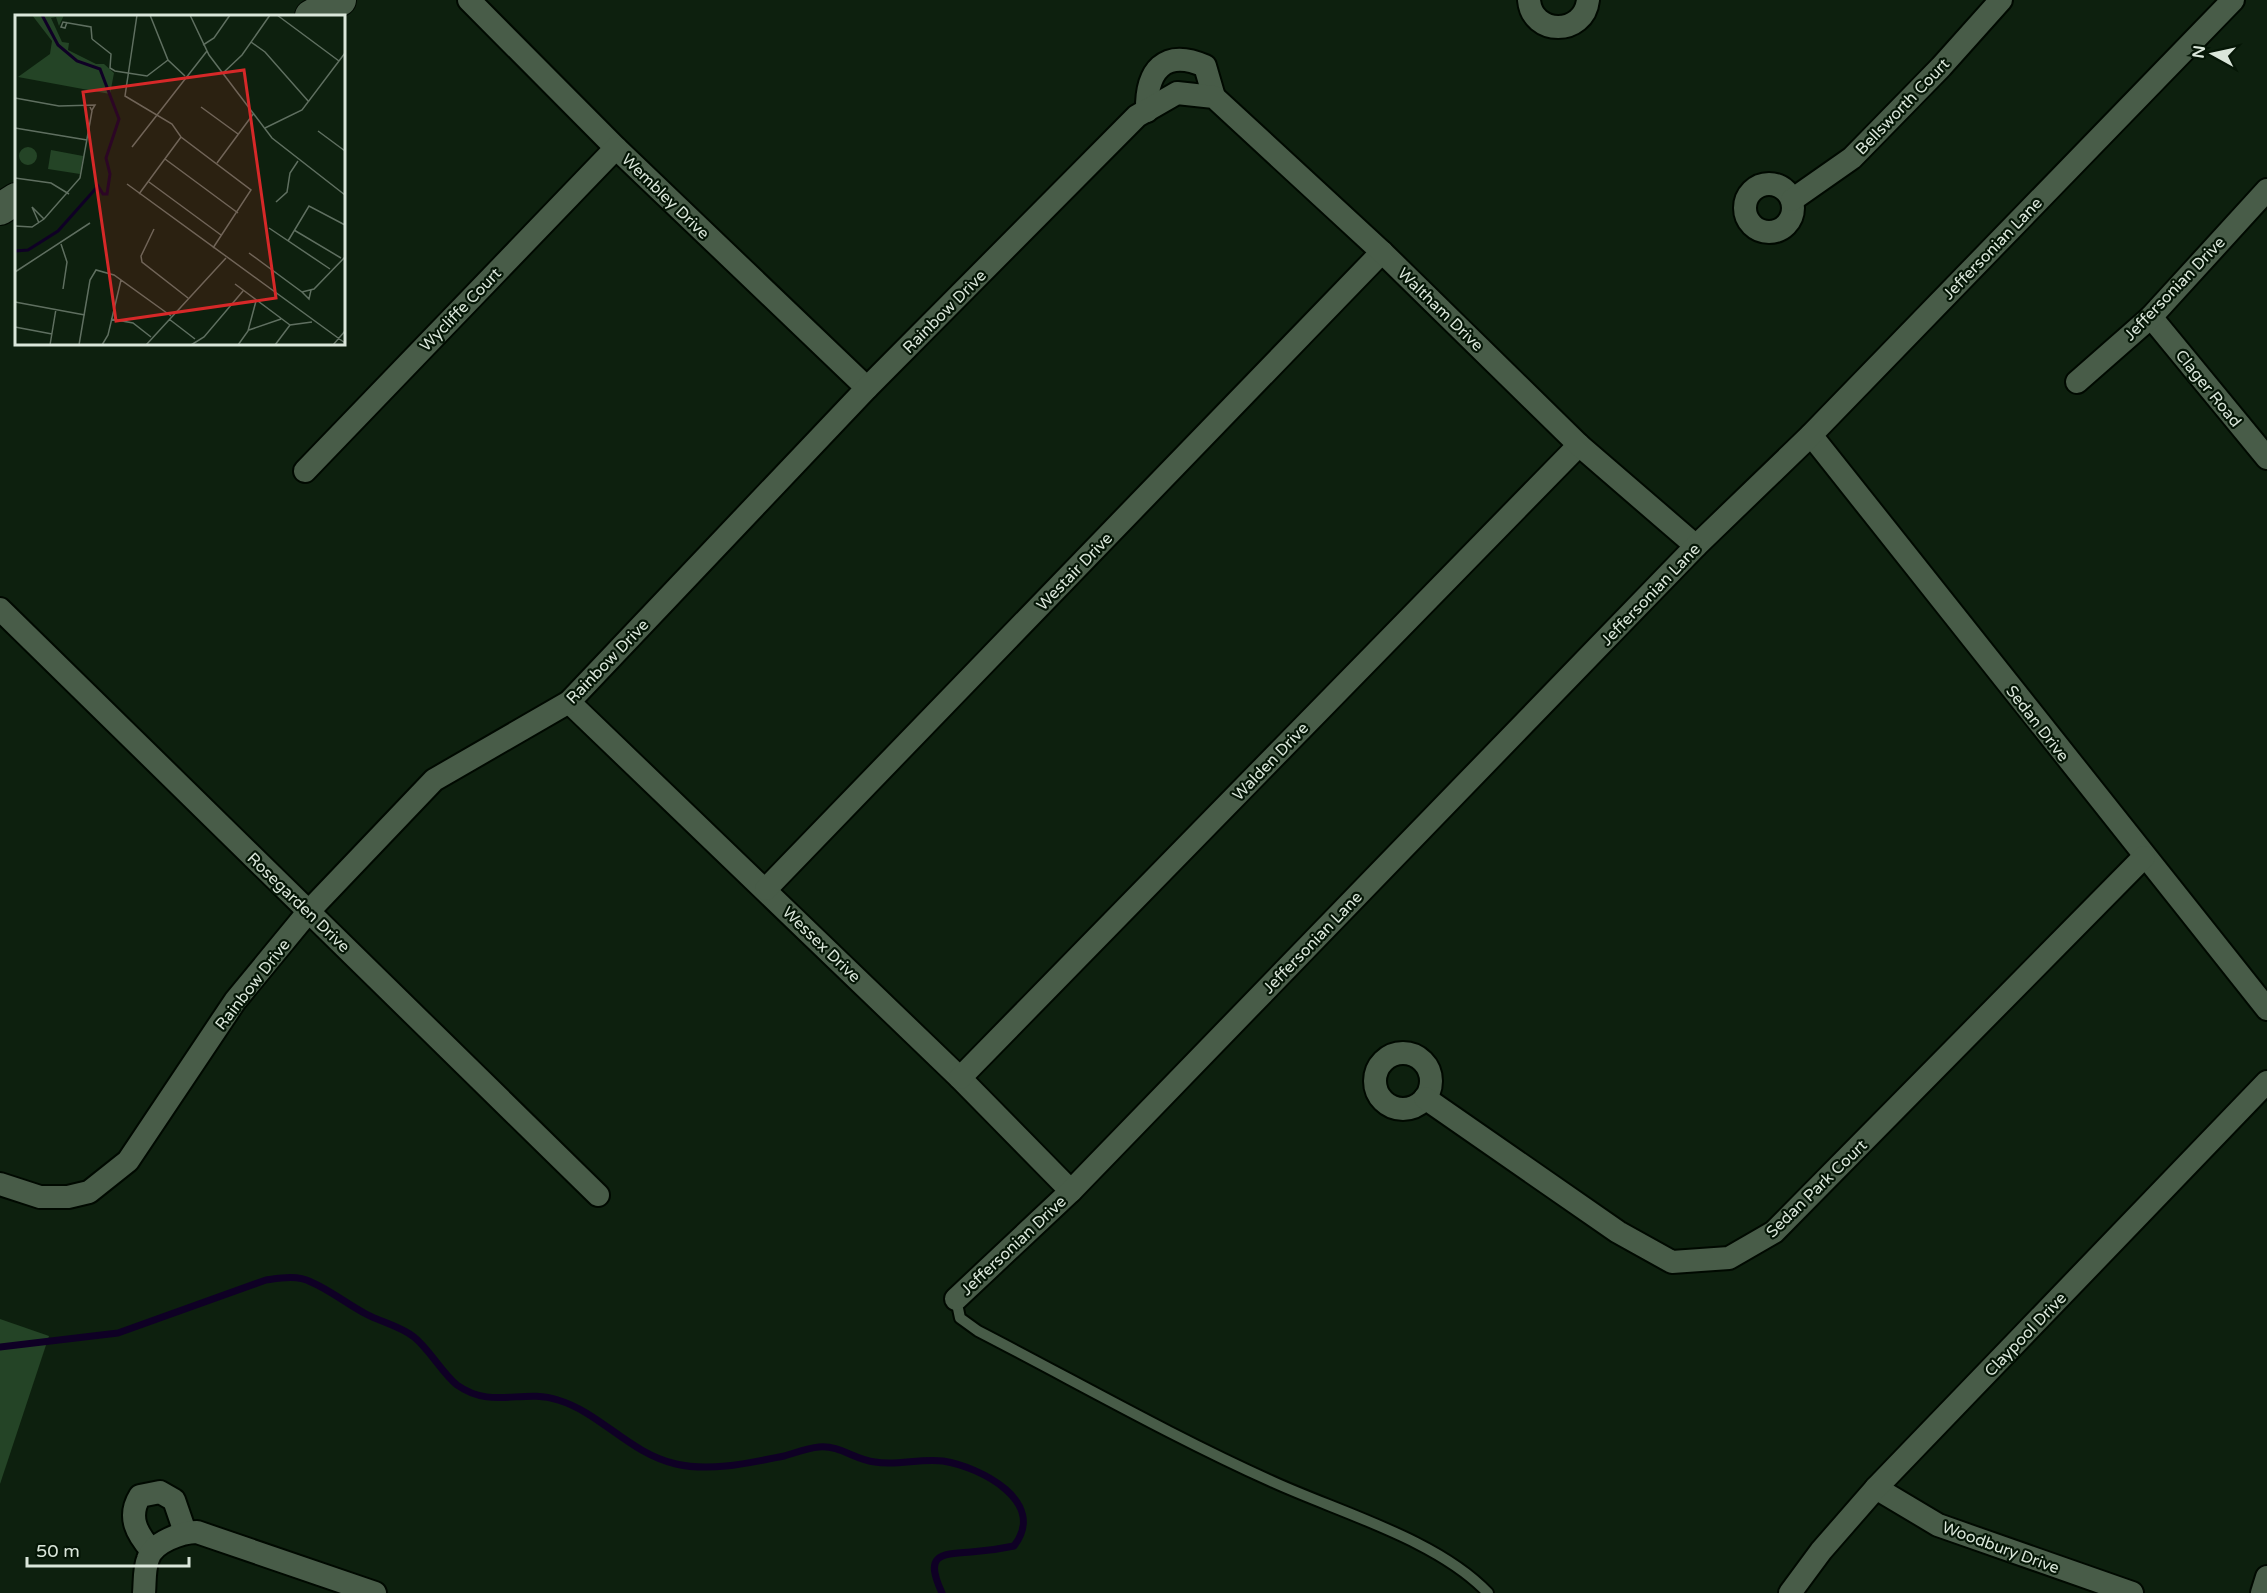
<svg xmlns="http://www.w3.org/2000/svg" width="2267" height="1593" viewBox="0 0 2267 1593" font-family="'Varela Round',sans-serif">
<rect width="100%" height="100%" fill="#0d200e"/>
<polygon fill="#244426" points="0,1319 49,1336 0,1484"/>
<g fill="none" stroke-linecap="round" stroke-linejoin="round">
<path stroke="#0f0025" stroke-width="7" d="M 0,1347 L 118,1333 L 266,1280 C 281,1278 297,1275 311,1282 C 330,1290 347,1304 366,1314 C 381,1322 400,1326 414,1337 C 430,1350 442,1373 457,1385 C 492,1410 523,1388 558,1400 C 601,1413 629,1453 676,1464 C 711,1472 749,1463 784,1456 C 795,1453 807,1448 819,1447 C 840,1445 855,1460 875,1462 C 897,1466 920,1458 943,1461 C 981,1467 1048,1502 1014,1546 C 1000,1549 986,1551 971,1552 C 937,1554 925,1556 942,1593"/>
<g stroke="#000900" stroke-width="14">
<path id="service" d="M 956,1299 L 960,1318 L 978,1331 C 1075,1381 1171,1436 1271,1481 C 1338,1512 1437,1539 1488,1593"/>
</g>
<g stroke="#000900" stroke-width="26">
<g id="minor">
<polyline points="469,0 616,148 867,388"/>
<path d="M 1529,0 C 1532,36 1584,36 1588,0"/>
<path d="M 1147,111 C 1146,71 1164,48 1205,66 L 1214,97"/>
<circle cx="1769" cy="208" r="24"/>
<polyline points="1792,200 1852,158 1941,67 2001,0"/>
<polyline points="2151,317 2267,458"/>
<polyline points="2077,382 2151,317 2267,190"/>
<polyline points="1811,435 2267,1009"/>
<polyline points="305,471 616,148"/>
<polyline points="0,609 598,1195"/>
<polyline points="569,702 960,1078 1071,1191"/>
<polyline points="766,889 1382,252"/>
<circle cx="1403" cy="1081" r="28"/>
<polyline points="960,1078 1579,445"/>
<polyline points="1425,1098 1618,1232 1672,1262 1729,1258 1774,1232 2144,857"/>
<polyline points="0,1184 40,1197 68,1197 89,1192 128,1161 235,1001 309,911 434,780 569,702 867,388 1137,116 1177,93 1214,97 1382,252 1579,445 1696,546"/>
<polyline points="956,1299 1071,1191 1696,546 1811,435 2233,0"/>
<polyline points="1876,1488 1938,1525 2132,1593"/>
<path d="M 152,1551 C 137,1534 127,1517 140,1496 L 160,1492 L 174,1500 L 185,1532"/>
<path d="M 144,1593 C 145,1582 144,1569 148,1559 C 153,1542 182,1532 197,1532 L 375,1593"/>
<polyline points="1790,1593 1821,1551 1876,1488 2267,1082"/>
<polyline points="2262,1593 2267,1577"/>
</g>
</g>
<g stroke="#000900" stroke-width="34">
<g id="secondary">
<polyline points="311,16 340,0"/>
<polyline points="0,209 16,199"/>
</g>
</g>
<use href="#service" stroke="#485c48" stroke-width="10"/>
<use href="#minor" stroke="#485c48" stroke-width="22"/>
<use href="#secondary" stroke="#485c48" stroke-width="32"/>
</g>
<g text-anchor="middle" stroke-width="4.5" stroke-linejoin="round" paint-order="stroke">
<g font-size="16" fill="#dae6da" stroke="#051606">
<text transform="translate(1902 106) rotate(-46)" y="6">Bellsworth Court</text>
<text transform="translate(666 196) rotate(44)" y="6">Wembley Drive</text>
<text transform="translate(1992 248) rotate(-46)" y="6">Jeffersonian Lane</text>
<text transform="translate(2174 288) rotate(-46)" y="6">Jeffersonian Drive</text>
<text transform="translate(460 309) rotate(-46)" y="6">Wycliffe Court</text>
<text transform="translate(1441 309) rotate(44)" y="6">Waltham Drive</text>
<text transform="translate(944 311) rotate(-45)" y="6">Rainbow Drive</text>
<text transform="translate(2209 388) rotate(51)" y="6">Clager Road</text>
<text transform="translate(1074 571) rotate(-46)" y="6">Westair Drive</text>
<text transform="translate(1650 594) rotate(-46)" y="6">Jeffersonian Lane</text>
<text transform="translate(607 661) rotate(-46)" y="6">Rainbow Drive</text>
<text transform="translate(2038 723) rotate(52)" y="6">Sedan Drive</text>
<text transform="translate(1270 761) rotate(-46)" y="6">Walden Drive</text>
<text transform="translate(299 902) rotate(44)" y="6">Rosegarden Drive</text>
<text transform="translate(1312 942) rotate(-46)" y="6">Jeffersonian Lane</text>
<text transform="translate(822 944) rotate(44)" y="6">Wessex Drive</text>
<text transform="translate(252 984) rotate(-52)" y="6">Rainbow Drive</text>
<text transform="translate(1816 1188) rotate(-44)" y="6">Sedan Park Court</text>
<text transform="translate(1013 1245) rotate(-43)" y="6">Jeffersonian Drive</text>
<text transform="translate(2025 1334) rotate(-46)" y="6">Claypool Drive</text>
<text transform="translate(2001 1547) rotate(20)" y="6">Woodbury Drive</text>
</g>
</g>
<g transform="translate(15 15)">
<rect width="330" height="330" fill="#0d200e"/>
<path d="M 17,0 L 49,0 L 44,11 L 41,2 L 36,3 L 47,27 L 54,28 L 53,35 L 81,49 L 89,49 L 99,58 L 95,79 L 3,62 L 35,39 L 37,26 ZM4 141a9 9 0 1 1 18 0a9 9 0 1 1-18 0ZM 36,135 L 68,141 L 65,159 L 33,154 Z" fill="#244426"/>
<path fill="none" stroke="#0f0025" stroke-width="3" d="M 0,236 L 13,235 L 43,216 L 83,171 L 88,179 L 92,179 L 95,159 L 91,143 L 104,104 L 85,54 L 62,46 L 43,30 L 27,0"/>
<path fill="none" stroke="#5f6f60" stroke-width="1.5" d="M 122,0 L 110,81 L 157,109 L 166,122 L 236,175 L 198,233M 135,0 L 153,45 L 170,61M 175,0 L 194,40 L 257,123 L 330,180M 262,0 L 324,46M 52,7 L 50,13 L 46,12 L 48,7 L 76,12 L 77,24M 77,24 L 96,39 L 95,53 L 100,56 L 132,61 L 153,45M 236,27 L 250,37 L 294,87M 188,30 L 199,23 L 215,0M 208,58 L 227,40 L 255,0M 0,83 L 44,91 L 80,90 L 77,95M 186,92 L 223,119M 0,113 L 72,125M 250,113 L 287,95 L 330,38M 303,116 L 330,136M 117,132 L 192,36M 150,144 L 223,198M 202,148 L 239,98M 0,163 L 36,168 L 54,179M 134,167 L 206,220M 112,169 L 330,328M 124,179 L 166,122M 261,187 L 272,177 L 275,158 L 283,146M 24,208 L 17,192 L 29,204M 0,211 L 17,212 L 29,204 L 65,163 L 77,96 L 75,92M 254,213 L 315,254M 139,214 L 126,241 L 127,247 L 173,283M 279,215 L 326,243M 273,226 L 294,191 L 330,210M 46,229 L 52,247 L 48,274M 234,238 L 287,277 L 299,274 L 330,242M 0,257 L 75,208M 220,269 L 275,310M 287,277 L 294,284 L 296,275M 0,287 L 70,300M 96,304 L 118,308 L 136,322M 154,304 L 180,324M 0,312 L 37,319M 234,315 L 266,304M 35,330 L 41,294M 64,330 L 75,265 L 81,255 L 99,260 L 156,301M 87,330 L 93,320 L 106,265M 131,330 L 211,243M 176,330 L 189,322 L 228,276M 223,330 L 233,316 L 241,286M 260,330 L 275,310 L 297,307M 318,330 L 330,316"/>
<path fill="#d62828" fill-opacity="0.15" stroke="#d62828" stroke-width="3" d="M 229,55 L 261,283 L 101,306 L 68,77 Z"/>
<rect width="330" height="330" fill="none" stroke="#dae6da" stroke-width="3"/>
</g>
<g transform="translate(2213 54) rotate(278)" stroke="#051606" stroke-width="4.5" paint-order="stroke">
<path d="M0-4.5L10 22L0 15L-10 22Z" fill="#dae6da"/>
<text y="-9" font-size="16" font-weight="bold" text-anchor="middle" fill="#dae6da">N</text>
</g>
<path d="M27 1557v9h162v-9" fill="none" stroke="#dae6da" stroke-width="3"/>
<text x="36" y="1557" font-size="18" fill="#dae6da" stroke="#051606" stroke-width="4.5" paint-order="stroke">50 m</text>
</svg>
